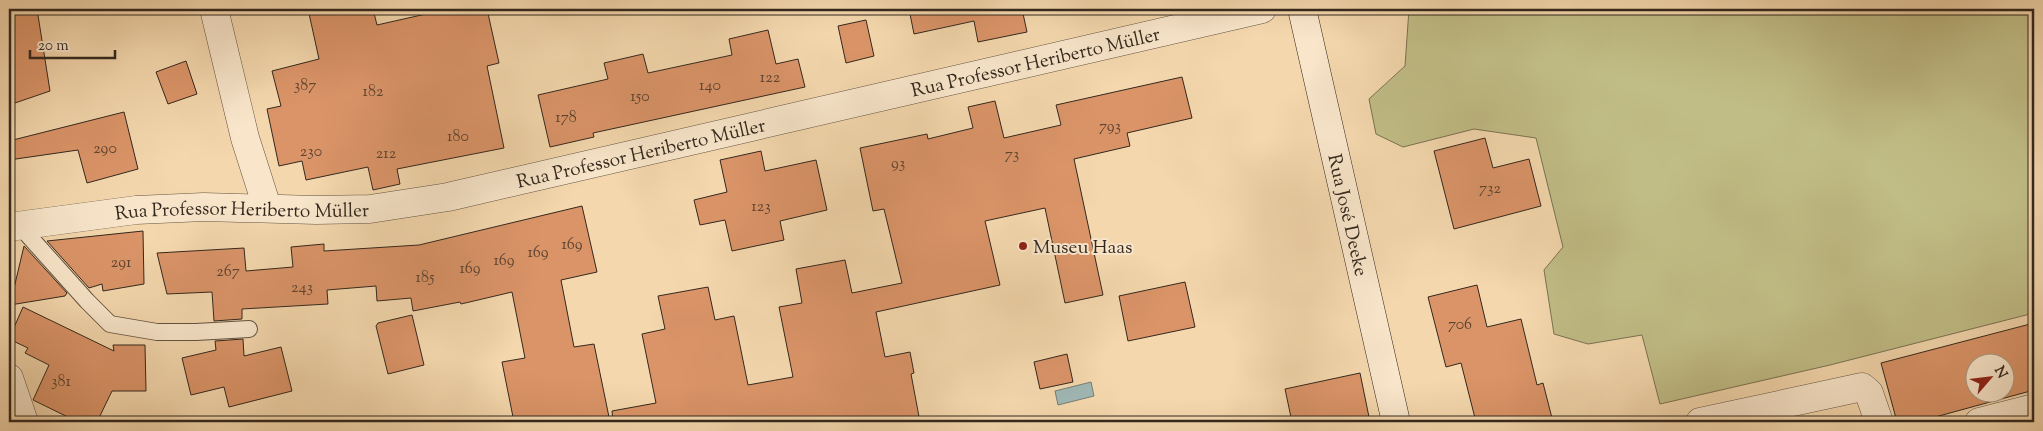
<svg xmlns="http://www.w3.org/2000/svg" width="2043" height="431" viewBox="0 0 2043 431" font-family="'Sorts Mill Goudy',serif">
<rect width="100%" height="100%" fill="#f4d7ad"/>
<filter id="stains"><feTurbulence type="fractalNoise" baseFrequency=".004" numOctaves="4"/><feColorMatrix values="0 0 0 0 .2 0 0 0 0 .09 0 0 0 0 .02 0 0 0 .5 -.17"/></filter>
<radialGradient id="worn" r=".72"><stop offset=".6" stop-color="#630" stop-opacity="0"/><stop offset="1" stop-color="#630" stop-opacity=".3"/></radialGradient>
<polygon fill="#c1bd86" stroke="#7a7252" points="1409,9 2034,9 2034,313 1830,365 1660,404 1642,335 1588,344 1554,334 1544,270 1563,247 1536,138 1474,129 1403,147 1376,134 1369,99 1405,66"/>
<polygon fill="#9fb7b4" stroke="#747e78" points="1091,382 1094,396 1058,405 1055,391"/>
<g fill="#da9468" stroke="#33281e" fill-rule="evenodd">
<polygon points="9,9 37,9 50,91 9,105"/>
<polygon points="308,9 373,9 377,25 448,9 487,9 499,63 487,66 504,148 397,169 400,184 373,190 368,167 306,180 302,161 279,166 267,109 281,106 272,71 319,59"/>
<polygon points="909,9 1022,9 1027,32 978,42 974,21 914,34"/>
<polygon points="866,20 874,56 846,63 838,26"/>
<polygon points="768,30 776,64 798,59 805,87 593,133 594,137 550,147 538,95 608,79 604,63 643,54 648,73 732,55 729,39"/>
<polygon points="186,61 197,94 168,104 156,72"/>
<polygon points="1182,77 1192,118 1127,133 1130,146 1074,159 1103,295 1065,303 1045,208 985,221 1000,285 876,312 885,357 910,352 914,373 911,374 920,422 613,422 612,411 656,403 642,334 665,329 658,296 708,287 715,320 734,316 748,385 793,377 779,307 802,303 796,269 845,260 852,293 902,283 884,209 873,211 860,148 927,134 928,139 973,128 968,107 995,101 1004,138 1061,125 1056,105"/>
<polygon points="124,112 138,169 87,183 78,150 9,160 9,141"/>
<polygon points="1485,138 1493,168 1529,159 1541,206 1454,229 1434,151"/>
<polygon points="761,151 765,171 816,160 827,210 780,221 784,240 732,251 725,220 700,225 694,200 727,192 720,160"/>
<polygon points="582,206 597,272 561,280 574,347 594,344 610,422 514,422 502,362 525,358 512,292 461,304 460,302 413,311 411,298 377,301 376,286 327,290 328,304 242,309 242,319 214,321 212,292 167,294 157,253 244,248 246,271 293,267 291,247 324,244 324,251 419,245"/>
<polygon points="143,231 144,284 103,291 102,284 89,288 47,241"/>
<polygon points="24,246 67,293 65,296 10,305"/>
<polygon points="1185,282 1195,327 1128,341 1119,296"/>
<polygon points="1477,285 1487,327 1521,319 1537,385 1543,383 1552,418 1534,422 1476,422 1461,363 1446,367 1428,297"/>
<polygon points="23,307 114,351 113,345 145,345 146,391 112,391 97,422 78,422 33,400 49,365 25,353 28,348 9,339"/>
<polygon points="412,315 424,365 388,374 376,326 378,323"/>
<path d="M 2034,323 L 2034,390 L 1917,422 L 1897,422 L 1881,363 ZM 1976,364 L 2006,364 L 2006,394 L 1976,394 Z"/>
<polygon points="243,339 244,356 281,347 292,391 229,407 224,387 191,395 182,358 216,350 215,341"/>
<polygon points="1067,354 1073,382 1040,389 1034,362"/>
<polygon points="1360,373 1370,422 1292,422 1285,389"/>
</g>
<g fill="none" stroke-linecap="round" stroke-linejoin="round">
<g stroke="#635442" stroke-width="18">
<polyline id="lane" points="19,225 87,301 110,324 157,332 196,332 249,329"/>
</g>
<g stroke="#635442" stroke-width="29">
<g id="street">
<polyline points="214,9 245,138 267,207"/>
<path id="s1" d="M 9,227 L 136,210 L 204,207 L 316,210 L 370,209 L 448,197 L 1262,9"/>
<polyline points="9,378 24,422"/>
<polyline points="1700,422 1862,387 1869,393 1879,422"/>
<polyline points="1979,422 2034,408"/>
</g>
</g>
<g stroke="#33281e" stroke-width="29">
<g id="secondary">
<path id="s2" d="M 1302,9 L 1396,422"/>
</g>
</g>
<use href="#lane" stroke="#f8e5ca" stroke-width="16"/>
<use href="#street" stroke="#f8e5ca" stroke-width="28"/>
<use href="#secondary" stroke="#f8e5ca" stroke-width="28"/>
</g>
<circle fill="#8f2418" stroke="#f8e5ca" stroke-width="2" cx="1023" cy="246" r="5"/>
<g text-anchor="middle" stroke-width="4" stroke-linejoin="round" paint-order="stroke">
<g font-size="16" fill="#5d4330">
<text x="770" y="82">122</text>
<text x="305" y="90">387</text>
<text x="710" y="90">140</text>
<text x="373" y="96">182</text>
<text x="640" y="101">150</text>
<text x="566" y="122">178</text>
<text x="1110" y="131">793</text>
<text x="458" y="141">180</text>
<text x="105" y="153">290</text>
<text x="311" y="156">230</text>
<text x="386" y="158">212</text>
<text x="1012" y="159">73</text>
<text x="898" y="168">93</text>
<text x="1490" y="193">732</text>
<text x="761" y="211">123</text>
<text x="572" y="249">169</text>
<text x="538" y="257">169</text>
<text x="504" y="265">169</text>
<text x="121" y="267">291</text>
<text x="470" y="273">169</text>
<text x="228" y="276">267</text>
<text x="425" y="282">185</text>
<text x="302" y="292">243</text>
<text x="1460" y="329">706</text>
<text x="61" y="386">381</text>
</g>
<g font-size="19" fill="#33281e" stroke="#f8e5ca">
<text dy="7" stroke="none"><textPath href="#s1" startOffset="1044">Rua Professor Heriberto Müller</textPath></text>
<text dy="7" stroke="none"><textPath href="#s1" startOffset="639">Rua Professor Heriberto Müller</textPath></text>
<text dy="7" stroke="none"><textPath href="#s1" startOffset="234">Rua Professor Heriberto Müller</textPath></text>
<text dy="7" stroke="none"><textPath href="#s2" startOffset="211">Rua José Deeke</textPath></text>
</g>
<g font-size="19" fill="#33281e" stroke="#f8e5ca" text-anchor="start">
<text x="1033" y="253">Museu Haas</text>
</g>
</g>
<rect width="2043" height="431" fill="none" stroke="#f4d7ad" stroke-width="30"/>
<rect x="10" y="10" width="2023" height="411" fill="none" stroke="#33281e" stroke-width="2.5"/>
<rect x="15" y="15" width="2013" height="401" fill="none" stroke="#33281e"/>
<g transform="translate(1990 378) rotate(62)"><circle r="24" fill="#f8e5ca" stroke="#a99985"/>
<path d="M0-4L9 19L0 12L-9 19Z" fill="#8f2418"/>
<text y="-8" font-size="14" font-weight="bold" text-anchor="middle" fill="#33281e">N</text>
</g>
<path d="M30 50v8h85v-8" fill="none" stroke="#33281e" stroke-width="2.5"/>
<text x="38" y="50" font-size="15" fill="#33281e" stroke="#f8e5ca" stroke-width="4" paint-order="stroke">20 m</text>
<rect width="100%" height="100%" filter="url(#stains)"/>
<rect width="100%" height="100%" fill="url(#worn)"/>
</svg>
